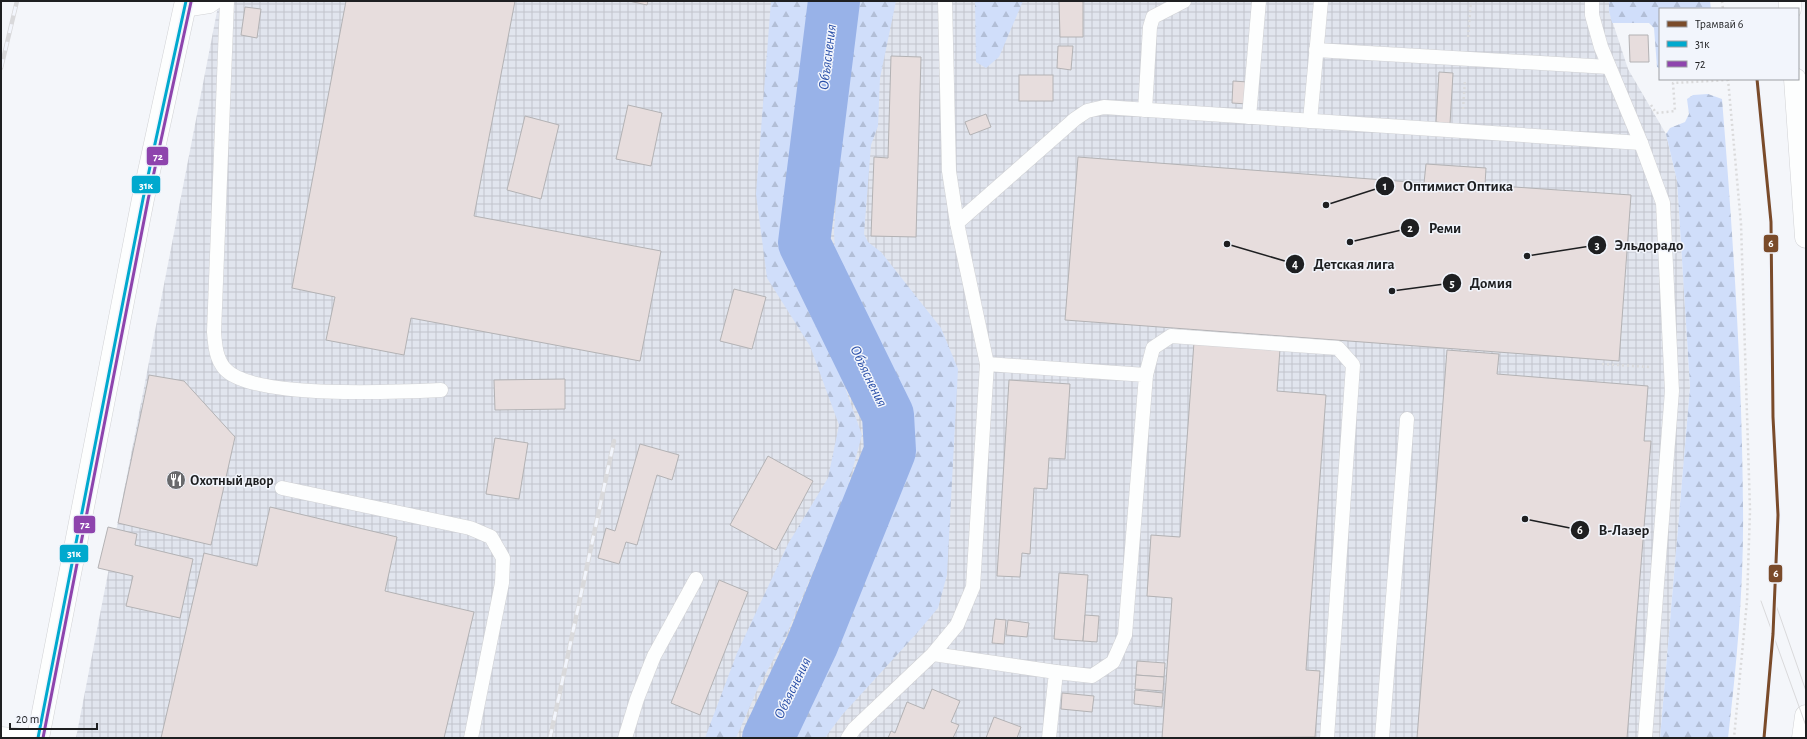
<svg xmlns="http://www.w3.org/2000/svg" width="1807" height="739" viewBox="0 0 1807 739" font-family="'Alegreya Sans',sans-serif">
<defs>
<pattern id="industrial-grid" width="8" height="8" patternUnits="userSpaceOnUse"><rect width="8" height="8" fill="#e1e5ee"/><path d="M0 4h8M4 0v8" fill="none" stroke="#c1c4cc"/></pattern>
<pattern id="forest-firs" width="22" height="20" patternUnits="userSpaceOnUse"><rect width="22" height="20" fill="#d0defa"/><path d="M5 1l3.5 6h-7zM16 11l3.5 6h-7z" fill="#b2bed6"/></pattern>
</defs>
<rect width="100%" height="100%" fill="#f4f6fa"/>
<polygon fill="url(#industrial-grid)" points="219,1 1609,1 1609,11 1628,69 1666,134 1677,181 1690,387 1660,738 76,738"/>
<g fill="url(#forest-firs)">
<polygon points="771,1 812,1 782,249 828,340 862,435 846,493 785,638 758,688 736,738 705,738 737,653 788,544 828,478 839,425 810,346 767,278 756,194"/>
<polygon points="857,1 896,1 880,78 878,126 871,145 864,234 868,242 881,252 941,328 958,369 947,575 938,608 917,633 842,715 825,738 793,738 828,668 912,461 912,421 835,255 834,231 842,101"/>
<polygon points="975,1 1023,1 999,57 986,68 976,62"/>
<polygon points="1609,1 1710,1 1711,9 1660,9 1660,69 1657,67 1654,28 1649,23 1612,23 1609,11"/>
<path d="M 1708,94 L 1722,99 C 1733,235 1742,371 1743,507 C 1744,584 1737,662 1728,738 L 1660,738 L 1690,387 L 1677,181 L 1666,134 L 1670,128 L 1685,122 L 1689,114 L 1687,99 L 1693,95 Z"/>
</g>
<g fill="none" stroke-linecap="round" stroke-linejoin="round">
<polyline stroke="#98b2e8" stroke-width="52" points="768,738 812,645 890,451 888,415 804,243 834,1"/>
</g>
<g fill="#e7dddd" stroke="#b3b2b4">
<polygon points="346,1 515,1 474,216 661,251 640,361 411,318 404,355 326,340 335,297 292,288"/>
<polygon points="629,1 648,1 647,5"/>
<polygon points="1059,1 1083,1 1083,37 1060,37"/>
<polygon points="245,7 261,9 257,38 241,35"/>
<polygon points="1629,35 1648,35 1649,62 1630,62"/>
<polygon points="1058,46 1073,46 1071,70 1057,68"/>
<polygon points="891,56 921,57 916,237 871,236 874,157 888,158"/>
<polygon points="1439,72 1453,73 1450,124 1436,122"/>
<rect x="1019" y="75" width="34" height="26"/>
<polygon points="1233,81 1248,82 1247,104 1232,103"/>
<polygon points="628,105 662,113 651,166 616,159"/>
<polygon points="986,114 991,127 970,135 965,122"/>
<polygon points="525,116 559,125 541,199 507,190"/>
<polygon points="1078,157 1424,183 1426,164 1486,168 1485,185 1631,195 1619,361 1065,320"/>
<polygon points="734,289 766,297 752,349 720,341"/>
<polygon points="1194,342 1280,349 1277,391 1326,395 1306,670 1320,671 1315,737 1162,738 1172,598 1147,596 1151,535 1180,537"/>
<polygon points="1447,350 1499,354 1497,374 1648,386 1644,441 1651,441 1627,738 1417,738"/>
<polygon points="149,375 184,381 235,437 211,545 118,523"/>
<polygon points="565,379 565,409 495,410 494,380"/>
<polygon points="1009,380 1070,384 1065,459 1049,458 1047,489 1034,488 1030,554 1022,553 1020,577 997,576"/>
<polygon points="495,438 528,443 519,499 486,494"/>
<polygon points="640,444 679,455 672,480 657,475 637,545 626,542 619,564 598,558 606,528 615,531"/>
<polygon points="768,456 813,481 776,550 730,525"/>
<polygon points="270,507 397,537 385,591 474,612 444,738 161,738 204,553 257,566"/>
<polygon points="108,527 137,534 135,545 193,559 180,618 126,606 133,576 98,568"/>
<polygon points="1059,573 1088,575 1083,641 1054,639"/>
<polygon points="719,580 748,592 700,715 671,703"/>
<polygon points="1085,615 1099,616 1097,642 1083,641"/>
<polygon points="995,619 1006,620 1004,644 992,643"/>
<polygon points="1008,620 1029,623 1027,637 1006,635"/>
<polygon points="1137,661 1165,663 1164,677 1136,675"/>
<polygon points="1136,675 1164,677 1163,691 1135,689"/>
<polygon points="932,689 960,701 951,722 959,725 953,738 888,738 891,731 895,733 907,702 924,709"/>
<polygon points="1135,690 1163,693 1162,707 1134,704"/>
<polygon points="1062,693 1094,696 1092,712 1061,709"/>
<polygon points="994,717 1021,727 1017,738 986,738"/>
</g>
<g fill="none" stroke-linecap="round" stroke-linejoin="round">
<g stroke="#d1d2d5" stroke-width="15">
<g id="service">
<path d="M 227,1 L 214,332 C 215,345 216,359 225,369 C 252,399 399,392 441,390"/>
<polyline points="1592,1 1592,15 1601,47 1641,143 1663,203 1672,391 1645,738"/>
<polyline points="184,10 210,6 217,1"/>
<polyline points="1316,50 1609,67"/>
<polyline points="1145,110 1150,27 1153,17 1184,1"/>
<polyline points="1249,117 1259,1"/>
<polyline points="1310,121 1321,1"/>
<polyline points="957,223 1075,119 1087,111 1104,107 1641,143"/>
<polyline points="987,364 1146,375 1125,635 1113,662 1092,676 1056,672"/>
<polyline points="1146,375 1153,348 1171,336 1338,348 1353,365 1327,738"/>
<polyline points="282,488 470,528 491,537 503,558 502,583 471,738"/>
<polyline points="933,654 1056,672 1049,738"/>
<polyline points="1,734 38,737"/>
<polyline points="625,738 637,699 654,656 696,579"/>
<polyline points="848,738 854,729 933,654 957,625 973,587 987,364 957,223 949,171 945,1"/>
<polyline points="1382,738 1407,419"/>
</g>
</g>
<g stroke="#d1d2d5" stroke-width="23">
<g id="primary">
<polyline points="1790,1 1790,9"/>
<polyline points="1795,79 1806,237"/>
<polyline points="38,738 143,199 186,1"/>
<polyline points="1803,738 1806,716"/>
</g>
</g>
<g stroke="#dadadb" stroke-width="2.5" stroke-dasharray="2 3" stroke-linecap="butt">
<polyline points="1722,1 1723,9"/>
<polyline points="1468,37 1471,1"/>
<polyline points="1728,79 1741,224 1750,510 1747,601 1734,738"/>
<polyline points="1651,105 1656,113 1675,111 1673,83 1728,80"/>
<polyline points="1463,109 1465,80"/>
<polyline points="1602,364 1649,367"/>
</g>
<use href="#service" stroke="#fdfefe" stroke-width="14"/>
<use href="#primary" stroke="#fdfefe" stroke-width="22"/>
<g stroke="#d9d9db" stroke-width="1">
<polyline points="1761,601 1806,726"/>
<polyline points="1775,602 1806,691"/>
</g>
<g stroke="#d9d9db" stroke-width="4.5">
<g id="rail">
<polyline points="1,68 17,1"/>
<polyline points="550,738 614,441"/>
</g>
</g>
<use href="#rail" stroke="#f2f5fc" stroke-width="3" stroke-dasharray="9" stroke-linecap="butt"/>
<g stroke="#f2f5fc" stroke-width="6">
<polyline id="bus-1" points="38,738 143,199 186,1"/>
</g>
<g stroke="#f2f5fc" stroke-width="6">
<polyline id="bus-2" points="43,738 148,200 191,2"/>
</g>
<use href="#bus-1" stroke="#00a9ce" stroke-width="3"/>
<use href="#bus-2" stroke="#8e44ad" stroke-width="3"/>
<g stroke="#f2f5fc" stroke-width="6">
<polyline id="tram-1" points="1757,79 1771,222 1773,417 1778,515 1773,634 1764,738"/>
</g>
<use href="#tram-1" stroke="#7a4b2a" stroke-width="3"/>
</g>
<defs>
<g id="restaurant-disc" transform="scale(1)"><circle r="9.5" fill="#696a6d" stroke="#f2f5fc"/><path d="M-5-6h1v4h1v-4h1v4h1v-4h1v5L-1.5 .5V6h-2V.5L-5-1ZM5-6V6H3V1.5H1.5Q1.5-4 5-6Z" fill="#fff"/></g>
</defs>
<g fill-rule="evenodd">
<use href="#restaurant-disc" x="176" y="480"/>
</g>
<g text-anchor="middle" stroke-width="3" stroke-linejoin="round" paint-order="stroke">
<g font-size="14" font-weight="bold" fill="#1e1f21" stroke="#f2f5fc" text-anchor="start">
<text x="190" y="485">Охотный двор</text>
</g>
<g font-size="15" font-style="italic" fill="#294fa8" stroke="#f2f5fc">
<text transform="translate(827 57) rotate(-83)" y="5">Объяснения</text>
<text transform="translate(869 376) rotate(64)" y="5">Объяснения</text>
<text transform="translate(792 688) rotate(-64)" y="5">Объяснения</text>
</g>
</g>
<path fill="none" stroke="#1e1f21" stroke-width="1.5" d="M1326 205L1385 186M1350 242L1410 228M1527 256L1597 245M1227 244L1295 264M1392 291L1452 283M1525 519L1580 530"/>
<g fill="#1e1f21" stroke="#f2f5fc" stroke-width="1.5">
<circle cx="1326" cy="205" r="4"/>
<circle cx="1350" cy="242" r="4"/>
<circle cx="1527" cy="256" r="4"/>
<circle cx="1227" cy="244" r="4"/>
<circle cx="1392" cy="291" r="4"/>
<circle cx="1525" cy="519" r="4"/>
<circle cx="1385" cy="186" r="10"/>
<circle cx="1410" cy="228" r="10"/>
<circle cx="1597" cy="245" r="10"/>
<circle cx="1295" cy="264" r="10"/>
<circle cx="1452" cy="283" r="10"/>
<circle cx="1580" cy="530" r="10"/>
</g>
<g font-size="12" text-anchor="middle" font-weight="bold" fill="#fff">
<text x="1385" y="190">1</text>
<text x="1410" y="232">2</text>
<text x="1597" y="249">3</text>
<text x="1295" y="268">4</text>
<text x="1452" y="287">5</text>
<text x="1580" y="534">6</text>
</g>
<g font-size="15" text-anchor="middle" font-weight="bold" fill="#1e1f21" stroke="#f2f5fc" stroke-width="3" stroke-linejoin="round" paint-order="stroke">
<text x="1458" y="191">Оптимист Оптика</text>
<text x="1445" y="233">Реми</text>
<text x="1649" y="250">Эльдорадо</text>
<text x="1354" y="269">Детская лига</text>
<text x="1491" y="288">Домия</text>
<text x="1624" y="535">В-Лазер</text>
</g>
<g stroke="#f2f5fc" stroke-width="1.5">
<rect x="146" y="146" width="23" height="20" rx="4" fill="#8e44ad"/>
<rect x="131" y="175" width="30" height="19" rx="4" fill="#00a9ce"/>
<rect x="1763" y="234" width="16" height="19" rx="4" fill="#7a4b2a"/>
<rect x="73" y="515" width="23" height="19" rx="4" fill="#8e44ad"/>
<rect x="59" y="544" width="30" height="19" rx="4" fill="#00a9ce"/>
<rect x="1768" y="564" width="15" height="19" rx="4" fill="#7a4b2a"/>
</g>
<g font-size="11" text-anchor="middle" font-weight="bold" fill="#fff">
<text x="158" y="160">72</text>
<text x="146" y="189">31к</text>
<text x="1771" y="247">6</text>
<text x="85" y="528">72</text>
<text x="74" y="557">31к</text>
<text x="1776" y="577">6</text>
</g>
<rect width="1807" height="739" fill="none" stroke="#1e1f21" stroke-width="4"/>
<rect x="1659" y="8" width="140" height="72" fill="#f2f5fc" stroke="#9d9fa4"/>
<rect x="1667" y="21" width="20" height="6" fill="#7a4b2a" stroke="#9d9fa4"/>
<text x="1695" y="28" font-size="12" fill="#1e1f21">Трамвай 6</text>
<rect x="1667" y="41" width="20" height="6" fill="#00a9ce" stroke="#9d9fa4"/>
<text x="1695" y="48" font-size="12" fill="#1e1f21">31к</text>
<rect x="1667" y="61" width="20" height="6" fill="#8e44ad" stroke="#9d9fa4"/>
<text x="1695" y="68" font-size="12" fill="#1e1f21">72</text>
<path d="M10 723v6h87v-6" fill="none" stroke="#1e1f21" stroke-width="2"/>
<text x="16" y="723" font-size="12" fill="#1e1f21" stroke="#f2f5fc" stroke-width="3" paint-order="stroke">20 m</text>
</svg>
